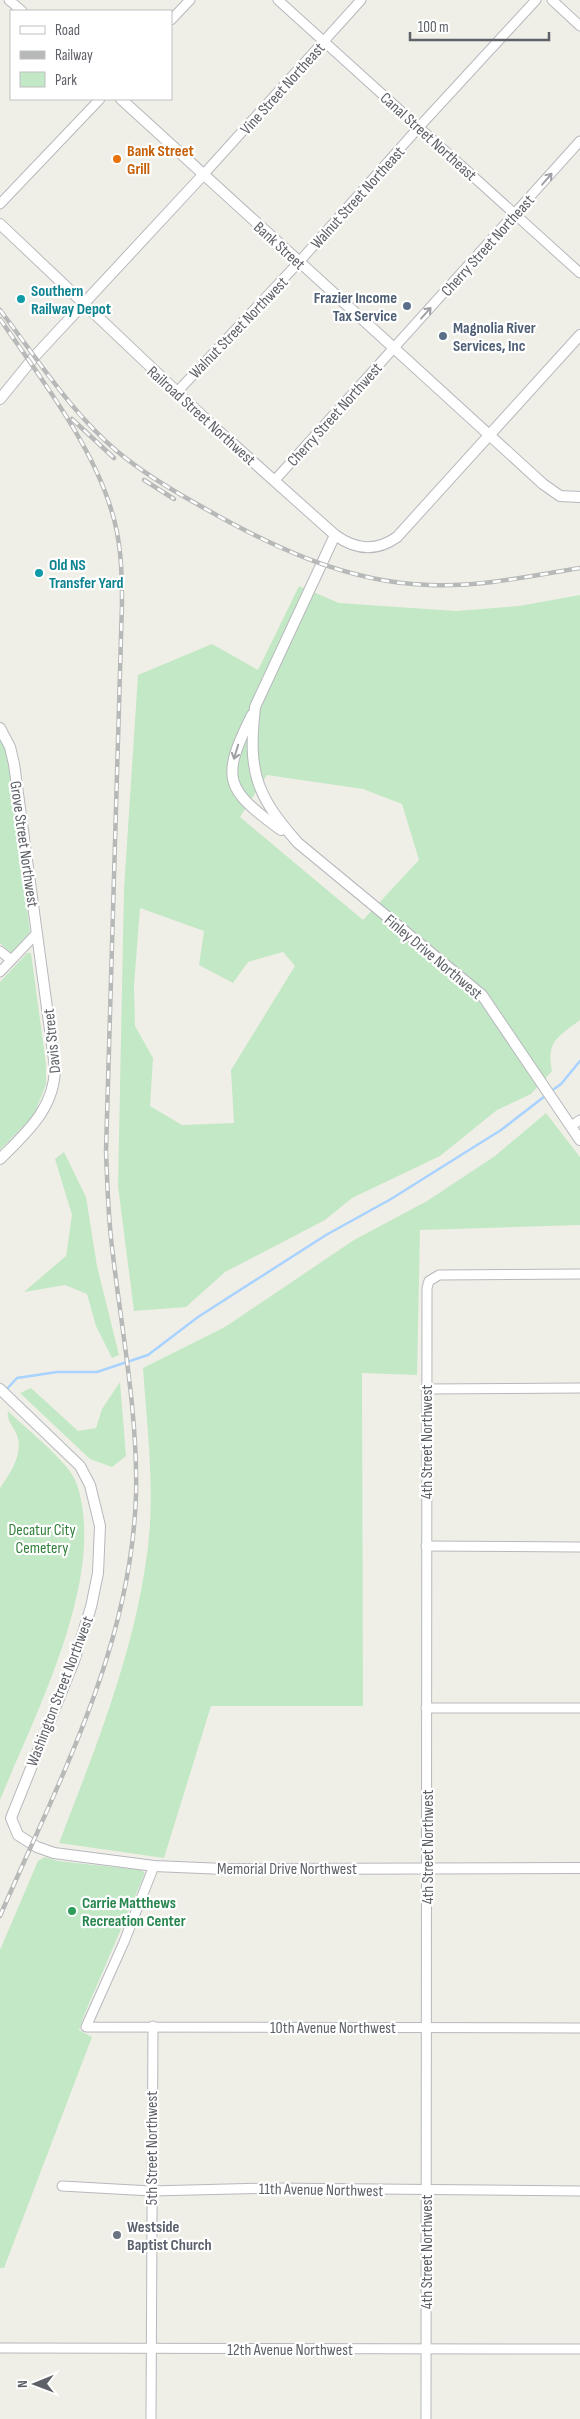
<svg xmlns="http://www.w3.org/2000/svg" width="580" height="2419" viewBox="0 0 580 2419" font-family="'Sofia Sans Condensed',sans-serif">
<rect width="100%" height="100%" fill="#f0efe7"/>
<g fill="#c3e8c6" fill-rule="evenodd">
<path d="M 299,586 L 339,603 L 456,611 L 519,606 L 580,595 L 580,1020 C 558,1037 546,1041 552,1071 L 531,1094 L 497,1110 L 440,1156 L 352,1198 L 325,1220 L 225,1272 L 186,1307 L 134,1311 L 118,1186 L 124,889 L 138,675 L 212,644 L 258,670 ZM 267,775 L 363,789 L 402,804 L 419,860 L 363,920 L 240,817 ZM 140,908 L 204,931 L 199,965 L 233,983 L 248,962 L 283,952 L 295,966 L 231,1070 L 234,1123 L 182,1125 L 150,1106 L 153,1058 L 135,1026 L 134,986 Z"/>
<polygon points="0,739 7,750 30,932 11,953 0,943"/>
<polygon points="27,953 31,953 46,1064 46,1084 34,1115 0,1150 0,982"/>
<path d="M 546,1113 L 580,1157 L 580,1225 L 420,1230 L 417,1375 L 362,1373 L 363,1706 L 211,1706 L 164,1858 L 59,1843 C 96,1747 136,1649 148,1546 C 155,1487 147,1427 143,1368 L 225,1327 L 354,1240 L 427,1201 L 495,1156 Z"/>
<polygon points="64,1152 86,1197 97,1266 119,1355 112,1358 96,1326 87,1294 65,1285 24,1292 66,1256 72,1215 55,1159"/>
<polygon points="120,1382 126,1456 112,1467 90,1459 20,1393 31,1388 78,1431 96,1428 102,1409"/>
<path d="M 8,1411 C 25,1428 68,1461 76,1482 C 109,1574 35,1714 0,1800 L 0,1488 C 10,1474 25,1452 16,1433 C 13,1426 6,1419 8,1411 Z"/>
<polygon points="45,1857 58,1861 141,1870 145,1873 85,2013 79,2030 92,2037 4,2268 0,2268 0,1950 38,1861"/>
</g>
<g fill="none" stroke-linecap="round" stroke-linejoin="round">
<g stroke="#a8d2ff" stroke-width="2.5">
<polyline points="550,1092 561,1084 580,1061"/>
<polyline points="5,1391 17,1378 57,1372 97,1372 148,1355 198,1317 326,1235 391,1199 501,1130 545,1096"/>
</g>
<g stroke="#b7b8bd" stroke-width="11">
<g id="minor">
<polyline points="9,0 22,11"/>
<polyline points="278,0 580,273"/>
<polyline points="552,0 580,26"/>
<polyline points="171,20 190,0"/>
<polyline points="203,175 361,0"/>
<polyline points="0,204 100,99"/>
<polyline points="177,392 299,262 419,127 536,0"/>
<polyline points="275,480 580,141"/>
<polyline points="0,951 11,960"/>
<polyline points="0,972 37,933"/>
<polyline points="571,1126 580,1120"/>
<polyline points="426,1389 580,1388"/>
<polyline points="426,1546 580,1547"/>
<polyline points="426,1708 580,1708"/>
<polyline points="154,1866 124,1942 86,2027 580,2028"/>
<polyline points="62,2186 151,2191 271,2188 580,2191"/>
<polyline points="0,2348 580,2349"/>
<polyline points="151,2419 153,2026"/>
<polyline points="426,2419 427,1288 429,1281 439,1275 580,1274"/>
</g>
</g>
<g stroke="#b7b8bd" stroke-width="12">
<g id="tertiary">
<polyline points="121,99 543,484 560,496 580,497"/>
<path d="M 0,224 L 213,426 L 335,535 C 356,550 376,552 397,537 L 580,335"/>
<polyline points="0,399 35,356 203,175"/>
<path d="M 335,535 L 255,707 C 248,772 255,794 298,843 L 482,995 L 580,1140"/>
<path d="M 252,715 C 220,779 225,789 281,830"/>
<path d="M 0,728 L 10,747 L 14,764 L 55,1067 C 55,1108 27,1132 0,1159"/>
<polyline points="0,1389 80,1466 90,1485 100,1526 98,1573 91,1607 74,1661 11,1818 18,1835 37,1847 54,1853 154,1866 224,1869 580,1868"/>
</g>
</g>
<use href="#minor" stroke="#fff" stroke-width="9"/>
<use href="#tertiary" stroke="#fff" stroke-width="10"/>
<g stroke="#b7b8b8" stroke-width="4.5">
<g id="rail">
<path d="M 0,310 C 37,358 71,413 118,452 C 142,472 170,489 197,504 C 268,545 346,583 430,585 C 480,587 531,576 580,568"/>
<path d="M 0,319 C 39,376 91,443 111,509 C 121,539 122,571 122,603 L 106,1151 C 107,1180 108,1209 111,1238 C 120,1323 138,1409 136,1495 C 131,1648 59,1780 0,1916"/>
<polyline points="72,419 114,458"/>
<polyline points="144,480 174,499"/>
</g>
</g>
<use href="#rail" stroke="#fff" stroke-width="2.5" stroke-dasharray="8" stroke-linecap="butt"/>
</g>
<defs><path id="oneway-shaft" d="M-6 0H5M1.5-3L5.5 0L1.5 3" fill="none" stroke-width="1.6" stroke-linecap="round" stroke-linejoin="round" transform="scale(1.25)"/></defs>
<g stroke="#9ea0a4">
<use href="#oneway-shaft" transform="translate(547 179) rotate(-49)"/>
<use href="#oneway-shaft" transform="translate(426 313) rotate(-48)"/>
<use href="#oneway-shaft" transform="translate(236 752) rotate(107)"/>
</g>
<circle fill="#e8710a" stroke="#fff" stroke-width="2" cx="117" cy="159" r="5"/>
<g fill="#0f9aa8" stroke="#fff" stroke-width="2">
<circle cx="21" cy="299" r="5"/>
<circle cx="39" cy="573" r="5"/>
</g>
<g fill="#5c6f8a" stroke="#fff" stroke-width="2">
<circle cx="407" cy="306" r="5"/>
<circle cx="443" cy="336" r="5"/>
</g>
<circle fill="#2e9e5b" stroke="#fff" stroke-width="2" cx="72" cy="1911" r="5"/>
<circle fill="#6b7280" stroke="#fff" stroke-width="2" cx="117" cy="2235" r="5"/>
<g text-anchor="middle" stroke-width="4.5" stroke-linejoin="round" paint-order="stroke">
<g font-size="16" fill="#5e6167" stroke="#fff">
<text transform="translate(282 88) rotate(-48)" y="6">Vine Street Northeast</text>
<text transform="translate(429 136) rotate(42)" y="6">Canal Street Northeast</text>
<text transform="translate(357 197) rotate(-48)" y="6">Walnut Street Northeast</text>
<text transform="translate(280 245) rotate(42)" y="6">Bank Street</text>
<text transform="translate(487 245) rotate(-48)" y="6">Cherry Street Northeast</text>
<text transform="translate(238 327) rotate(-46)" y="6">Walnut Street Northwest</text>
<text transform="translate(334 414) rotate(-48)" y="6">Cherry Street Northwest</text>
<text transform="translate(202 415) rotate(42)" y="6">Railroad Street Northwest</text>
<text transform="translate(25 844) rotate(82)" y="6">Grove Street Northwest</text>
<text transform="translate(434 956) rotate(40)" y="6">Finley Drive Northwest</text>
<text transform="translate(51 1041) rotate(-96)" y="6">Davis Street</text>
<text transform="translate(426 1442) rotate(-90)" y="6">4th Street Northwest</text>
<text transform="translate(59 1691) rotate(-69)" y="6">Washington Street Northwest</text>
<text transform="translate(427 1847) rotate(-90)" y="6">4th Street Northwest</text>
<text x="287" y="1874">Memorial Drive Northwest</text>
<text x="333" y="2033">10th Avenue Northwest</text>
<text transform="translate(151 2148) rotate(-90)" y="6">5th Street Northwest</text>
<text transform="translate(321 2189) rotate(1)" y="6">11th Avenue Northwest</text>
<text transform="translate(426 2252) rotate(-90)" y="6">4th Street Northwest</text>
<text x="290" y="2355">12th Avenue Northwest</text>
</g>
<g font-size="16" font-weight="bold" fill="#c56008" stroke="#fff" text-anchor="start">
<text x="127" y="156">Bank Street<tspan x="127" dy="18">Grill</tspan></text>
</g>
<g font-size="16" font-weight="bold" fill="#0d838f" stroke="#fff" text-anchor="start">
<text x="31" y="296">Southern<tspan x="31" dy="18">Railway Depot</tspan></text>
<text x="49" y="570">Old NS<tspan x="49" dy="18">Transfer Yard</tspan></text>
</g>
<g font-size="16" font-weight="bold" fill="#4e5e75" stroke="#fff" text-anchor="end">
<text x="397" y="303">Frazier Income<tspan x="397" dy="18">Tax Service</tspan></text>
<text x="453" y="333" text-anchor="start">Magnolia River<tspan x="453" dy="18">Services, Inc</tspan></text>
</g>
<g font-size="16" fill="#33813d" stroke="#fff">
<text x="42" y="1535">Decatur City<tspan x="42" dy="18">Cemetery</tspan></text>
</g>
<g font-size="16" font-weight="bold" fill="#27864d" stroke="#fff" text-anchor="start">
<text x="82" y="1908">Carrie Matthews<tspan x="82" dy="18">Recreation Center</tspan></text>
</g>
<g font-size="16" font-weight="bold" fill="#5b616d" stroke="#fff" text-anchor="start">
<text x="127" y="2232">Westside<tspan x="127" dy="18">Baptist Church</tspan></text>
</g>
</g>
<rect x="10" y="10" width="162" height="90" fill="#ffffff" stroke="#bfc0c2"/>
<rect x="20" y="26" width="25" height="8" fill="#ffffff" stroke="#bfc0c2"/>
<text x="55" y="35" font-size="15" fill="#5e6167">Road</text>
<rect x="20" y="51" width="25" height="8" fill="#b7b8b8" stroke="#bfc0c2"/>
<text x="55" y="60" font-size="15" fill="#5e6167">Railway</text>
<rect x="20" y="72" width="25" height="15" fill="#c3e8c6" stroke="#bfc0c2"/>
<text x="55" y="85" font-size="15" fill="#5e6167">Park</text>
<g transform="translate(35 2384) rotate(269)" stroke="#ffffff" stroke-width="4" paint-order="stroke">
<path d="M0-4L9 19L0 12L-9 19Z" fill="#5e6167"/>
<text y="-8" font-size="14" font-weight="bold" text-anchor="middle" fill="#5e6167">N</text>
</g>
<path d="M410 32v8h139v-8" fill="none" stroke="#5e6167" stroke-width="2.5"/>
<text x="418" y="32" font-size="15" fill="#5e6167" stroke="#ffffff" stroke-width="4" paint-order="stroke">100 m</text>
</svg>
